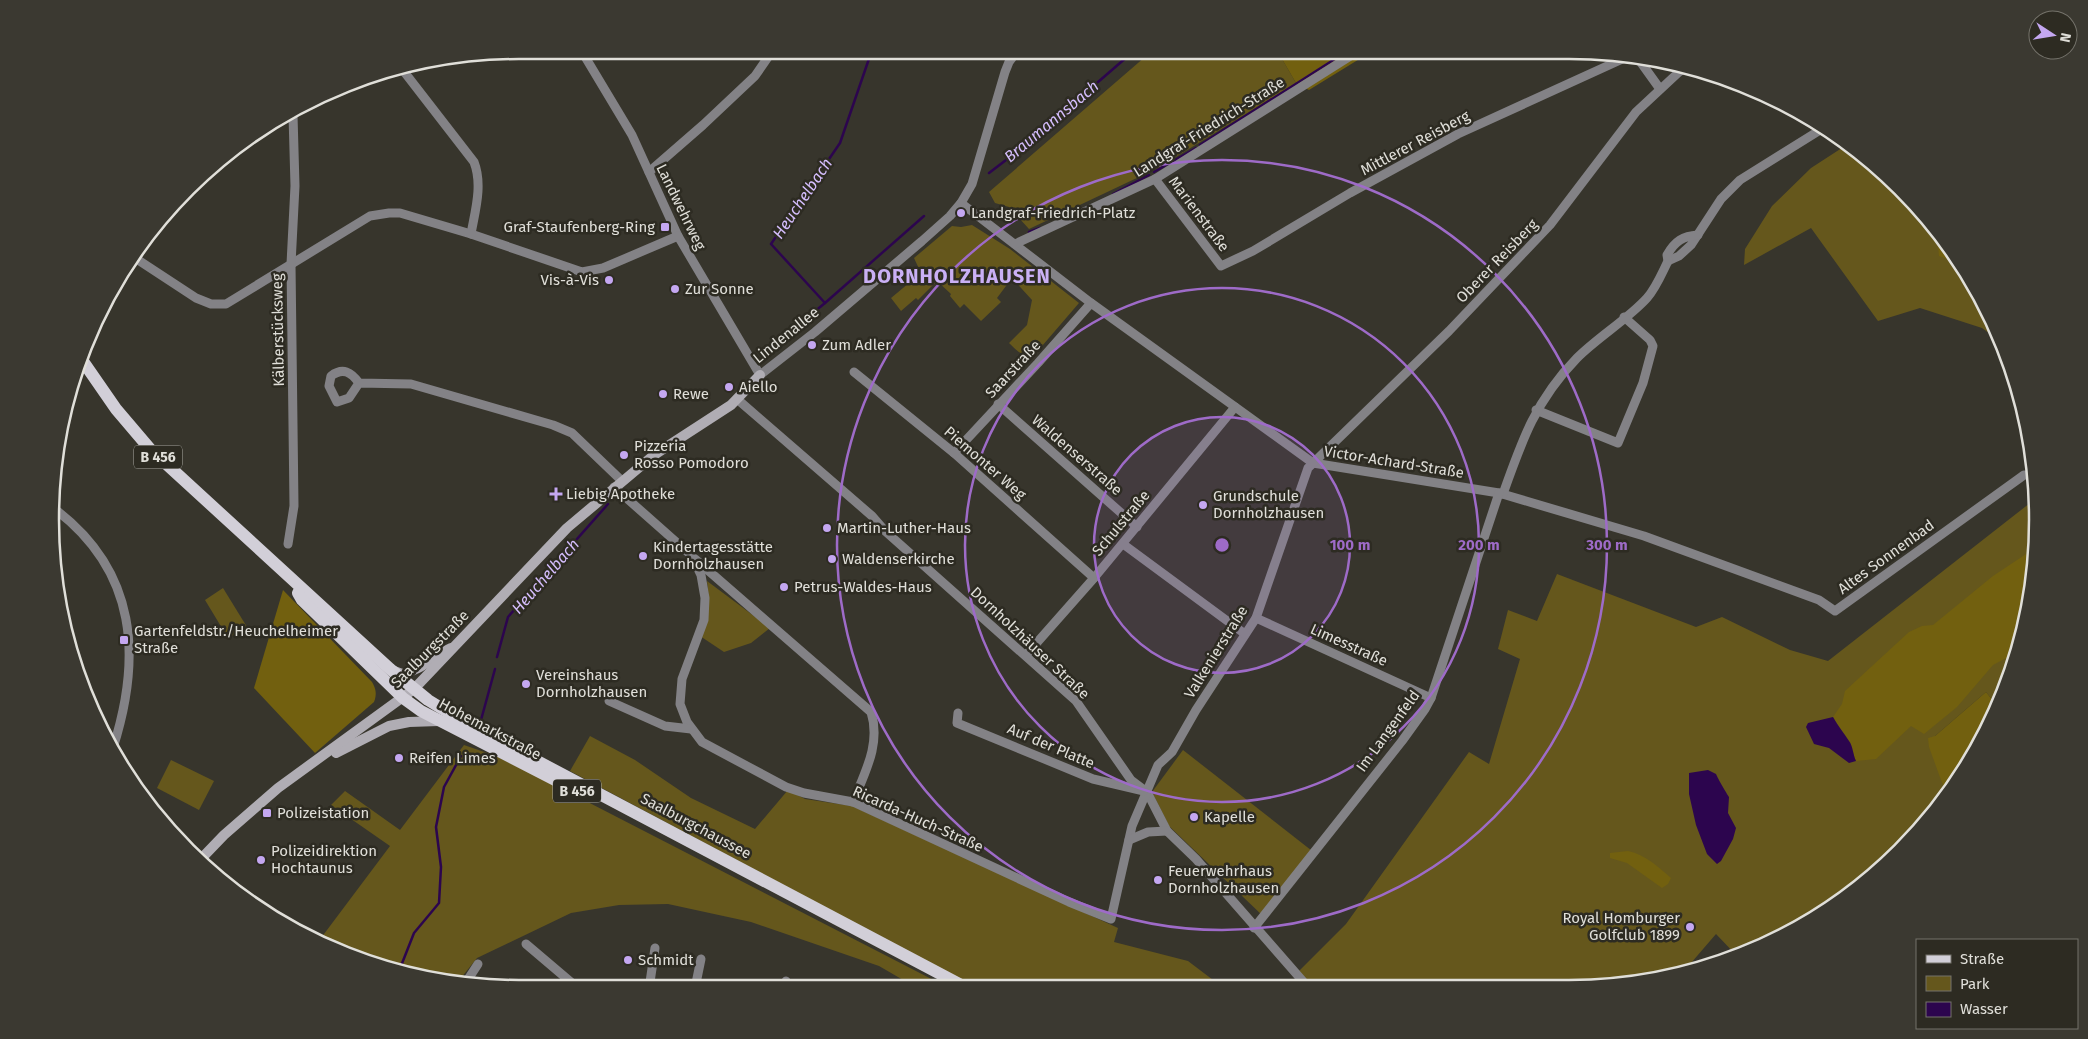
<svg xmlns="http://www.w3.org/2000/svg" width="2088" height="1039" viewBox="0 0 2088 1039" font-family="'Fira Sans',sans-serif">
<rect width="100%" height="100%" fill="#37352c"/>
<g fill="#65571c">
<polygon points="1153,50 1290,50 1282,59 1296,83 1158,168 1029,229 1009,207 995,203 989,192"/>
<polygon points="1848,144 1901,188 1959,259 2004,344 1982,328 1920,308 1878,321 1811,228 1744,265 1745,249 1772,206 1811,168"/>
<path d="M 972,225 L 1010,249 L 1079,303 L 1036,353 C 1024,358 1018,352 1009,343 L 1027,325 L 1032,300 L 1012,278 L 997,298 L 1001,302 L 981,321 L 964,304 L 960,308 L 950,296 L 951,294 L 937,281 L 918,300 L 916,298 L 901,311 L 891,298 L 921,273 L 914,258 L 952,226 L 961,227 Z"/>
<polygon points="2036,501 2038,520 2029,611 2002,699 1998,707 1986,692 1935,736 1938,769 1945,791 1933,813 1855,892 1748,953 1737,956 1716,934 1685,970 1630,985 1312,986 1298,972 1346,924 1469,752 1489,764 1520,659 1498,649 1508,610 1537,621 1557,574 1696,627 1722,617 1790,650 1828,661 2030,503"/>
<path d="M 707,581 L 770,628 L 751,643 L 724,652 L 700,636 C 709,615 710,603 707,581 Z"/>
<polygon points="223,588 247,627 228,638 205,600"/>
<polygon points="590,736 635,760 691,798 755,829 788,790 805,799 852,806 1118,928 1114,942 1188,961 1221,986 975,987 570,771"/>
<path d="M 464,745 L 496,756 L 580,798 L 947,987 L 917,988 L 879,966 L 751,922 L 668,904 L 619,905 L 571,913 L 477,958 L 457,983 C 412,978 357,963 318,942 L 390,846 L 331,805 L 345,791 L 400,830 Z"/>
<polygon points="1183,750 1316,854 1264,917 1169,826 1152,792"/>
<polygon points="171,760 214,781 199,810 157,788"/>
</g>
<g fill="#72600f">
<polygon points="1290,50 1374,50 1309,90 1296,83 1282,59"/>
<polygon points="1944,240 1959,259 1972,283 1959,263 1939,256 1938,245"/>
<path d="M 2035,548 L 2029,611 L 2015,656 L 2008,657 L 1993,665 L 1957,707 L 1924,734 L 1911,726 L 1876,759 L 1856,761 C 1853,755 1853,746 1849,741 C 1844,733 1838,726 1833,717 L 1842,704 L 1845,691 L 1909,632 L 1922,626 L 1933,625 L 1993,576 Z"/>
<path d="M 283,590 L 372,682 C 376,689 377,694 374,702 L 315,753 L 254,688 Z"/>
<polygon points="1986,692 1998,707 1941,805 1933,813 1945,791 1929,747 1928,738 1935,736"/>
<path d="M 1628,851 C 1646,855 1657,866 1671,878 L 1668,884 L 1662,888 L 1627,863 L 1610,858 L 1610,853 Z"/>
</g>
<g fill="#2c054e">
<path d="M 1833,717 C 1838,726 1844,733 1849,741 C 1853,746 1853,755 1856,761 L 1849,763 L 1829,748 L 1814,744 L 1806,727 L 1808,723 Z"/>
<path d="M 1708,770 L 1716,774 C 1718,779 1727,794 1729,797 L 1728,813 L 1736,828 L 1733,839 L 1721,861 L 1717,864 L 1707,854 L 1696,825 L 1689,794 L 1689,773 Z"/>
</g>
<g fill="none" stroke-linecap="round" stroke-linejoin="round">
<g stroke="#2c054e" stroke-width="2.5">
<polyline points="1342,54 1349,50"/>
<polyline points="1200,145 1338,57"/>
<polyline points="1154,172 1196,148"/>
<polyline points="989,173 1023,147 1135,50"/>
<polyline points="1113,194 1149,175"/>
<polyline points="1029,232 1040,228"/>
<polyline points="825,303 924,216"/>
<polyline points="780,340 825,303 771,244 840,143 872,50"/>
<polyline points="497,657 508,617 608,504"/>
<polyline points="481,720 495,669"/>
<polyline points="399,971 414,933 439,903 441,867 436,827 444,787 461,756"/>
</g>
<g stroke="#838286" stroke-width="9">
<polyline points="581,50 632,135 678,236 760,375 815,332 922,241 950,216 961,203 972,184 1005,72 1009,62 1018,50"/>
<polyline points="1637,57 1660,89"/>
<path d="M 402,69 L 474,162 C 483,185 475,211 471,234 L 582,272 L 603,268 L 678,236"/>
<polyline points="649,172 703,125 755,76 773,50"/>
<polyline points="1155,179 1221,266 1253,251 1350,193 1458,134 1629,56"/>
<polyline points="961,203 1091,303 1313,463 1499,493 1644,536 1819,600 1835,611 2024,475"/>
<polyline points="1015,244 1155,179 1360,50"/>
<polyline points="132,256 196,298 211,304 226,304 370,216 389,213 400,213 471,234"/>
<polyline points="1668,261 1679,256 1691,245 1721,199 1740,180 1825,127"/>
<polyline points="854,372 954,453 1094,578"/>
<path d="M 359,383 L 349,398 L 337,402 L 329,386 L 331,376 C 343,367 351,372 359,383 L 411,384 L 553,425 L 572,433 L 622,481"/>
<polyline points="737,399 872,516 885,531 1076,701 1131,780 1147,792 1167,831 1196,859 1307,986"/>
<polyline points="998,404 1137,527"/>
<polyline points="1536,410 1618,443 1643,383 1653,346 1650,340 1624,317"/>
<polyline points="954,453 1038,363 1091,303"/>
<polyline points="614,487 692,556 701,575 705,598 704,620 682,679 680,704 687,722 702,742 786,787 804,793 853,802 1069,902 1111,919 1132,826 1158,765 1172,752 1196,710 1256,618 1308,468 1449,331 1550,225 1636,112 1679,72 1687,67"/>
<path d="M 1503,494 C 1522,440 1536,400 1577,358 C 1598,337 1628,319 1647,298 C 1656,288 1662,273 1668,261 L 1667,255 C 1675,241 1683,236 1698,235"/>
<path d="M 56,510 C 137,572 142,657 113,748"/>
<polyline points="288,544 294,506 291,264 295,186 293,115"/>
<polyline points="1123,544 1245,634"/>
<path d="M 695,559 L 871,712 C 881,744 865,772 853,802"/>
<polyline points="1256,618 1431,698"/>
<polyline points="1026,655 1094,578 1235,407"/>
<polyline points="609,701 665,726 691,729"/>
<polyline points="958,713 957,723 1093,779 1144,791"/>
<polyline points="1129,840 1148,832 1167,831"/>
<polyline points="1254,928 1402,741 1425,709 1431,698 1499,493"/>
<polyline points="526,944 579,989"/>
<polyline points="465,984 478,964"/>
<polyline points="695,988 701,959"/>
<polyline points="784,988 786,981"/>
<polyline points="649,989 655,948"/>
</g>
<g stroke="#b0adb4" stroke-width="10">
<path d="M 394,671 L 402,674 C 423,669 432,657 451,648"/>
<polyline points="336,753 389,726 409,722 439,721"/>
<polyline points="199,861 224,835 278,788 414,689 567,528 654,455 731,405 760,375"/>
</g>
<g stroke="#d2cfd8" stroke-width="12">
<polyline points="80,357 116,409 150,449 390,669 428,700 467,724 965,987"/>
<polyline points="298,593 302,600 403,698 421,711 586,796"/>
</g>
</g>
<circle cx="1222" cy="545" r="128" fill="#9e6bc8" fill-opacity=".12"/>
<g fill="none" stroke="#9e6bc8" stroke-width="2.5">
<circle cx="1222" cy="545" r="128"/>
<circle cx="1222" cy="545" r="257"/>
<circle cx="1222" cy="545" r="385"/>
</g>
<g fill="#c4a7f1" stroke="#2d2b22" stroke-width="2">
<circle cx="961" cy="213" r="5"/>
<rect x="660" y="222" width="10" height="10" rx="2.5"/>
<circle cx="609" cy="280" r="5"/>
<circle cx="675" cy="289" r="5"/>
<circle cx="812" cy="345" r="5"/>
<circle cx="729" cy="387" r="5"/>
<circle cx="663" cy="394" r="5"/>
<circle cx="624" cy="455" r="5"/>
<path d="M553.5 486.5h5v5h5v5h-5v5h-5v-5h-5v-5h5z"/>
<circle cx="1203" cy="505" r="5"/>
<circle cx="827" cy="528" r="5"/>
<circle cx="643" cy="556" r="5"/>
<circle cx="832" cy="559" r="5"/>
<circle cx="784" cy="587" r="5"/>
<rect x="119" y="635" width="10" height="10" rx="2.5"/>
<circle cx="526" cy="684" r="5"/>
<circle cx="399" cy="758" r="5"/>
<rect x="262" y="808" width="10" height="10" rx="2.5"/>
<circle cx="1194" cy="817" r="5"/>
<circle cx="261" cy="860" r="5"/>
<circle cx="1158" cy="880" r="5"/>
<circle cx="1690" cy="927" r="5"/>
<circle cx="628" cy="960" r="5"/>
</g>
<g text-anchor="middle" stroke-width="5" stroke-linejoin="round" paint-order="stroke">
<g fill="#2d2b22" stroke="#aaa9a2" stroke-width="1">
<rect x="134" y="445.5" width="48" height="23" rx="4"/>
<rect x="553" y="779.5" width="48" height="23" rx="4"/>
</g>
<g font-size="14" font-weight="bold" fill="#e0dfd9">
<text x="158" y="462">B 456</text>
<text x="577" y="796">B 456</text>
</g>
<g font-size="15" fill="#e0dfd9" stroke="#2d2b22">
<text transform="translate(1209 127) rotate(-32)" y="5">Landgraf-Friedrich-Straße</text>
<text transform="translate(1415 143) rotate(-28)" y="5">Mittlerer Reisberg</text>
<text transform="translate(681 207) rotate(64)" y="5">Landwehrweg</text>
<text transform="translate(1199 214) rotate(53)" y="5">Marienstraße</text>
<text transform="translate(1497 261) rotate(-46)" y="5">Oberer Reisberg</text>
<text transform="translate(278 330) rotate(-91)" y="5">Kälberstücksweg</text>
<text transform="translate(786 335) rotate(-39)" y="5">Lindenallee</text>
<text transform="translate(1013 369) rotate(-47)" y="5">Saarstraße</text>
<text transform="translate(1077 455) rotate(41)" y="5">Waldenserstraße</text>
<text transform="translate(1394 462) rotate(9)" y="5">Victor-Achard-Straße</text>
<text transform="translate(985 463) rotate(41)" y="5">Piemonter Weg</text>
<text transform="translate(1121 523) rotate(-50)" y="5">Schulstraße</text>
<text transform="translate(1886 557) rotate(-36)" y="5">Altes Sonnenbad</text>
<text transform="translate(1030 643) rotate(43)" y="5">Dornholzhäuser Straße</text>
<text transform="translate(1349 645) rotate(24)" y="5">Limesstraße</text>
<text transform="translate(430 649) rotate(-45)" y="5">Saalburgstraße</text>
<text transform="translate(1216 652) rotate(-58)" y="5">Valkenierstraße</text>
<text transform="translate(490 729) rotate(28)" y="5">Hohemarkstraße</text>
<text transform="translate(1388 731) rotate(-54)" y="5">Im Langenfeld</text>
<text transform="translate(1051 746) rotate(23)" y="5">Auf der Platte</text>
<text transform="translate(918 819) rotate(24)" y="5">Ricarda-Huch-Straße</text>
<text transform="translate(696 826) rotate(28)" y="5">Saalburgchaussee</text>
</g>
<g font-size="15" fill="#e0dfd9" stroke="#2d2b22" text-anchor="start">
<text x="971" y="218">Landgraf-Friedrich-Platz</text>
<text x="655" y="232" text-anchor="end">Graf-Staufenberg-Ring</text>
<text x="599" y="285" text-anchor="end">Vis-à-Vis</text>
<text x="685" y="294">Zur Sonne</text>
<text x="822" y="350">Zum Adler</text>
<text x="739" y="392">Aiello</text>
<text x="673" y="399">Rewe</text>
<text x="634" y="451">Pizzeria<tspan x="634" dy="17">Rosso Pomodoro</tspan></text>
<text x="566" y="499">Liebig Apotheke</text>
<text x="1213" y="501">Grundschule<tspan x="1213" dy="17">Dornholzhausen</tspan></text>
<text x="837" y="533">Martin-Luther-Haus</text>
<text x="653" y="552">Kindertagesstätte<tspan x="653" dy="17">Dornholzhausen</tspan></text>
<text x="842" y="564">Waldenserkirche</text>
<text x="794" y="592">Petrus-Waldes-Haus</text>
<text x="134" y="636">Gartenfeldstr./Heuchelheimer<tspan x="134" dy="17">Straße</tspan></text>
<text x="536" y="680">Vereinshaus<tspan x="536" dy="17">Dornholzhausen</tspan></text>
<text x="409" y="763">Reifen Limes</text>
<text x="277" y="818">Polizeistation</text>
<text x="1204" y="822">Kapelle</text>
<text x="271" y="856">Polizeidirektion<tspan x="271" dy="17">Hochtaunus</tspan></text>
<text x="1168" y="876">Feuerwehrhaus<tspan x="1168" dy="17">Dornholzhausen</tspan></text>
<text x="1680" y="923" text-anchor="end">Royal Homburger<tspan x="1680" dy="17">Golfclub 1899</tspan></text>
<text x="638" y="965">Schmidt</text>
</g>
<g font-size="16" font-style="italic" fill="#d4bdfc" stroke="#2d2b22">
<text transform="translate(1051 121) rotate(-40)" y="6">Braumannsbach</text>
<text transform="translate(802 198) rotate(-56)" y="6">Heuchelbach</text>
<text transform="translate(545 576) rotate(-49)" y="6">Heuchelbach</text>
</g>
<g font-size="20" font-weight="bold" letter-spacing="1" fill="#cab0f5" stroke="#2d2b22">
<text x="957" y="283">DORNHOLZHAUSEN</text>
</g>
</g>
<path d="M0 0H2088V1039H0ZM519 59H1569A460 460 0 0 1 2029 519V520A460 460 0 0 1 1569 980H519A460 460 0 0 1 59 520V519A460 460 0 0 1 519 59Z" fill="#3b3931" fill-rule="evenodd"/>
<path fill="none" stroke="#e0dfd9" stroke-width="2.5" d="M519 59H1569A460 460 0 0 1 2029 519V520A460 460 0 0 1 1569 980H519A460 460 0 0 1 59 520V519A460 460 0 0 1 519 59Z"/>
<circle cx="1222" cy="545" r="8" fill="#9e6bc8" stroke="#2d2b22" stroke-width="2.5"/>
<g font-size="15" text-anchor="middle" font-weight="bold" fill="#9e6bc8" stroke="#2d2b22" stroke-width="5" stroke-linejoin="round" paint-order="stroke">
<text x="1350" y="550">100 m</text>
<text x="1479" y="550">200 m</text>
<text x="1607" y="550">300 m</text>
</g>
<rect x="1916" y="939" width="162" height="90" fill="#2d2b22" stroke="#75736b"/>
<rect x="1926" y="955" width="25" height="8" fill="#d2cfd8" stroke="#75736b"/>
<text x="1960" y="964" font-size="15" fill="#e0dfd9">Straße</text>
<rect x="1926" y="976" width="25" height="15" fill="#65571c" stroke="#75736b"/>
<text x="1960" y="989" font-size="15" fill="#e0dfd9">Park</text>
<rect x="1926" y="1002" width="25" height="15" fill="#2c054e" stroke="#75736b"/>
<text x="1960" y="1014" font-size="15" fill="#e0dfd9">Wasser</text>
<g transform="translate(2053 35) rotate(102)"><circle r="24" fill="#2d2b22" stroke="#75736b"/>
<path d="M0-4L9 19L0 12L-9 19Z" fill="#c4a7f1"/>
<text y="-8" font-size="14" font-weight="bold" text-anchor="middle" fill="#e0dfd9">N</text>
</g>
</svg>
